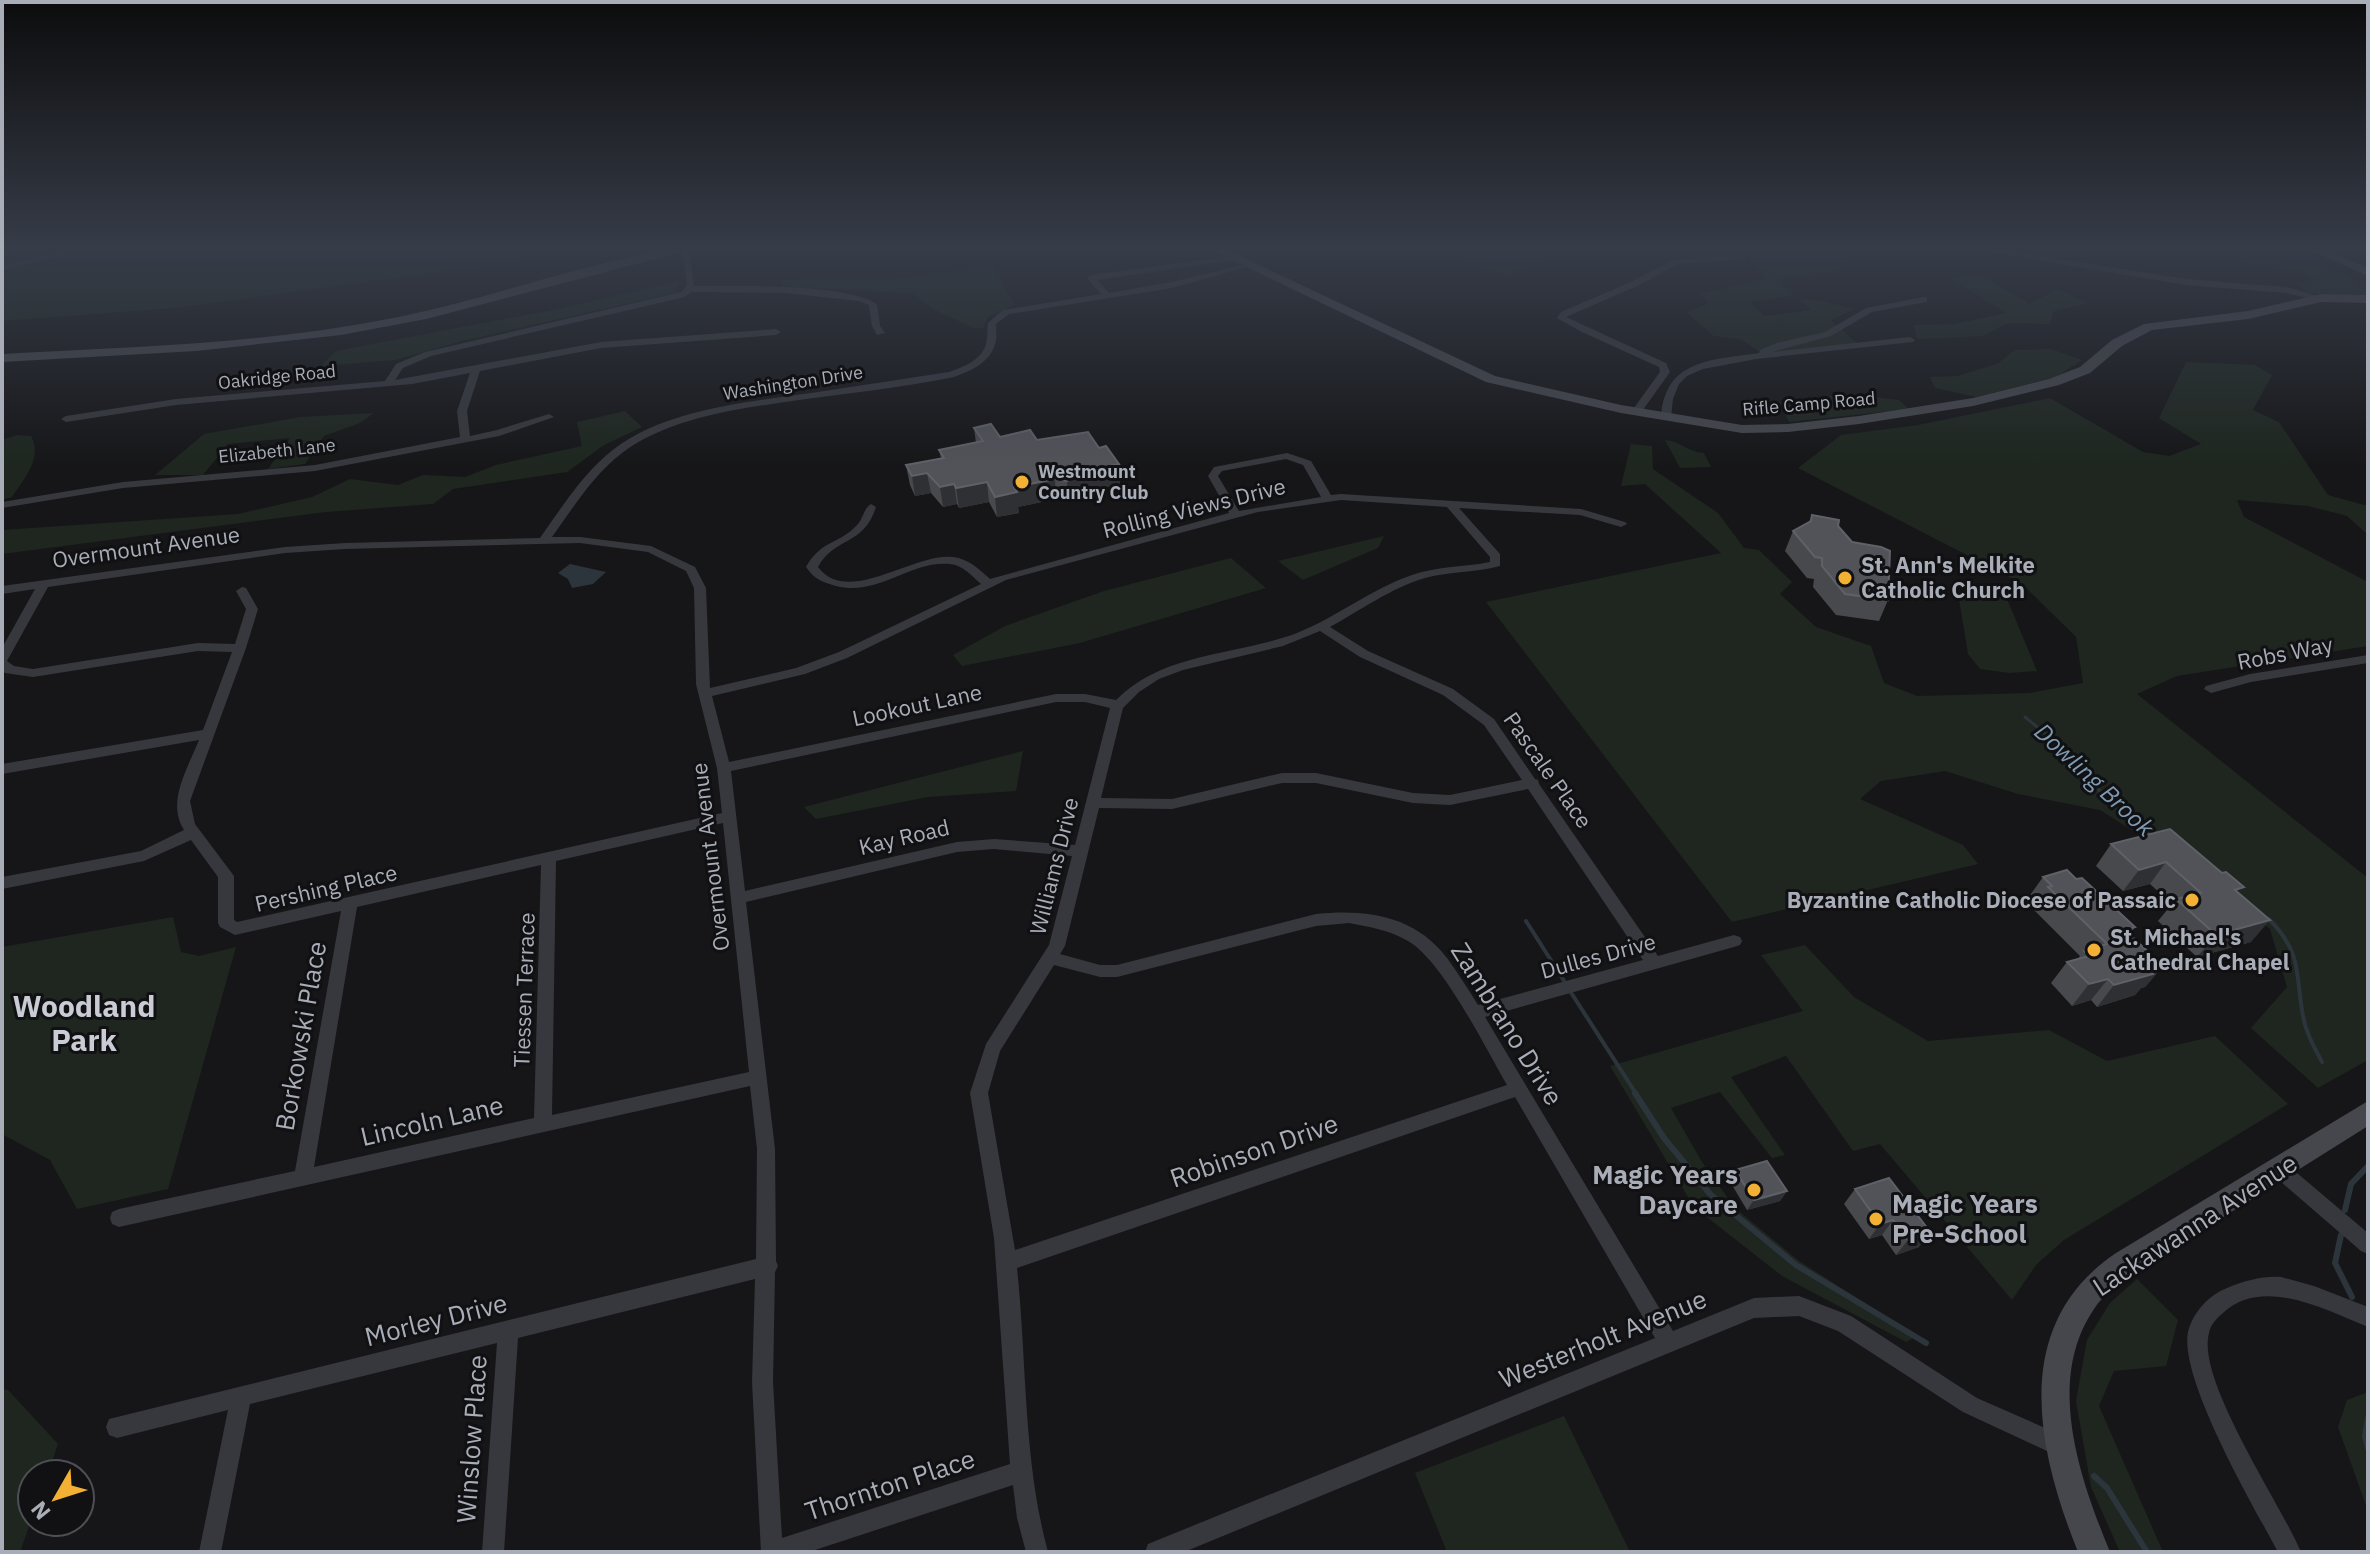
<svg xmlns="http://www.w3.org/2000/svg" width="2370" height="1554" viewBox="0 0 2370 1554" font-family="'IBM Plex Sans',sans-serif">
<rect width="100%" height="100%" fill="#161618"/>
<g fill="#1e261f">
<polygon points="2,250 604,250 175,308 2,321"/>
<polygon points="1435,250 1544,250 1541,253 1550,257 1506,276"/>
<polygon points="1742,250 1828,250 1853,260 1835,273 1784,276 1780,283 1794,295 1750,302 1764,316 1811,310 1799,299 1817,300 1855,309 1831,320 1859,345 1765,355 1740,339 1714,336 1686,312 1708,304 1700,293 1765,279 1762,271"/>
<path d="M 2231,258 C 2273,260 2334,261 2368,289 L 2368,295 L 2306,293 L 2297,282 L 2316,281 C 2291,261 2263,274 2231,258 Z"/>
<polygon points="993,266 1014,305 988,317 983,328 974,328 937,311 913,294 782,286 782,280 897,279"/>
<polygon points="1980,275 2029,304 2057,289 2088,303 2054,311 2050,324 2009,323 1983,336 1917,339 1914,325 1954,324 2006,313 1951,278"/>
<polygon points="680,281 675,293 466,340 395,360 321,366 336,351 558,309"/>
<polygon points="2051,349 2082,360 2056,377 1976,397 1935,388 1930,377 1957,376 1997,364 2015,350"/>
<polygon points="2186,362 2255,365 2272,375 2253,410 2279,422 2328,495 2368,506 2368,535 2347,516 2308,506 2237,500 2244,517 2368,582 2368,646 2177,676 2137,694 2368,878 2368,1060 2318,1088 2251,1028 2287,987 2270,929 2174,857 2100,810 2018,794 1945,771 1881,781 1860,799 1963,845 1978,864 1732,922 1486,602 1721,553 1645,484 1621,486 1631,444 1652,446 1653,469 1718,513 1744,548 1759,550 1792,582 1780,594 1816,627 1871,646 1884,683 1917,696 2030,693 2083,683 2076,637 2021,583 1798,468 1841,435 1918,425 2050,398 2143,452 2169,456 2201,444 2159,418"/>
<polygon points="1849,394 1899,400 1909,409 1789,422 1779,402"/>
<polygon points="625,411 642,427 604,445 567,472 453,489 433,504 326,512 2,554 2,530 238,514 312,497 350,479 398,485 423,475 465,477 496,465 582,446 577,422"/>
<polygon points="374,413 360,423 324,436 305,464 268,469 290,438 228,444 203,475 155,475 204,434 300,417"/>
<path d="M 17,435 L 31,436 C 43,458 24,479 12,497 L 2,500 L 2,440 Z"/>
<path d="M 1665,440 C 1680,441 1688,452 1704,453 L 1711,467 L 1680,468 Z"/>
<polygon points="1384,536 1378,548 1303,580 1278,561"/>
<polygon points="1231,558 1266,588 1080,643 962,666 953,655 1005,626 1104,591"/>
<polygon points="1958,593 1976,596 2005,594 2037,671 2009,673 1980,669 1968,654"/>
<polygon points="1023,751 1016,791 928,797 816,819 804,807"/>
<polygon points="173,917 181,952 199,956 236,947 168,1189 77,1209 50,1160 2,1134 2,947"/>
<polygon points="1805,945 1854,997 1928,1041 2049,1030 2107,1061 2215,1036 2288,1104 2064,1240 2036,1265 2012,1300 1880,1144 1853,1151 1786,1056 1731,1077 1785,1155 1772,1158 1720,1092 1671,1108 1702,1162 1735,1208 1799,1261 1917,1336 1906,1342 1782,1276 1694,1207 1610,1066 1803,1011 1761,955"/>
<polygon points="2137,1279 2178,1320 2166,1366 2114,1371 2099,1406 2163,1552 2120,1552 2091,1487 2076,1401 2087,1340 2110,1303"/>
<polygon points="2,1389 8,1390 58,1444 48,1474 32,1474 32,1518 20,1552 2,1552"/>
<polygon points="2368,1392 2368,1511 2338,1427 2347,1400"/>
<polygon points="1564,1416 1630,1552 1447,1552 1415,1473"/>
</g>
<polygon fill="#2c353c" points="570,564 606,572 593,584 572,588 568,579 558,573"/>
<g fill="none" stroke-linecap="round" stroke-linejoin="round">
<polyline stroke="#2c353c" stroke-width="3" points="2025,717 2053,740"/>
<g stroke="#2c353c" stroke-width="4">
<polyline points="2050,738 2113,805 2151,836"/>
<path d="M 2269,919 C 2303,954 2295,973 2303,1016 C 2306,1033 2314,1047 2322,1062"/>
<polyline points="1526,921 1566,984"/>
<polyline points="1570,991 1637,1095"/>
</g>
<g stroke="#2c353c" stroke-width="6">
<polyline points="1635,1093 1664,1138 1710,1194 1796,1265 1926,1343"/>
<polyline points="2345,1210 2351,1184 2368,1166"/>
<polyline points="2341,1235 2335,1263 2352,1297"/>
<polyline points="2368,1418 2365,1436 2368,1448"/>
<polyline points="2094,1476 2107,1488 2147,1552"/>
</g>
<g fill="#37383d" fill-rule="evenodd">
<polygon points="70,250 86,250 2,270 2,266"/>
<path d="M 682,250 L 690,250 L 694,286 C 736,286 846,283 877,304 L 880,326 L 885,333 L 877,335 L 872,326 L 869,305 L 858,301 L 786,293 L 691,292 L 685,297 L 431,356 L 403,368 L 395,380 L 601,342 L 776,329 L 781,332 L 776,335 L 601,348 L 480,371 L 467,411 L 470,436 L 497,430 L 549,414 L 554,417 L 499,436 L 315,471 L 123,488 L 2,508 L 2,502 L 123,482 L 315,465 L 460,437 L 457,411 L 470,373 L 412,384 L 176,405 L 66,422 L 61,419 L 66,416 L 176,399 L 385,381 L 396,364 L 425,352 L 682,292 L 687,285 Z"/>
<polygon points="1979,250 2000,250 2186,279 2286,287 2325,298 2321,301 2286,293 2186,285"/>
<polygon points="1743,255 1746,255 1746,259 1678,264 1637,286 1566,317 1666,363 1670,372 1640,414 1631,412 1660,372 1659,367 1582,332 1557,318 1561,312 1631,282 1673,260"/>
<path d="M 1233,256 L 1237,258 L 1236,260 L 1097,280 L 1109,293 L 1172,282 L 1250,263 L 1254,265 L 1172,288 L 1009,314 L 996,324 C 996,331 997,338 995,344 C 990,363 970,371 954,377 C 899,388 841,394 785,402 C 730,410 668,419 622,453 C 593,475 573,508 552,537 L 580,537 L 651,546 L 695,567 L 706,588 L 710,688 L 796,668 L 839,652 L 981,584 C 972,576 963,565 950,564 C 910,560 878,597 836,586 C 822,582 814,579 806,567 C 821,540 840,544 857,525 C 864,518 863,509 871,504 L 876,507 C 864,546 834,537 818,567 C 848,607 914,552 953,557 C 969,559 979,569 990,579 L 1229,513 L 1208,476 L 1214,467 L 1287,453 L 1311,461 L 1331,495 L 1341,494 L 1581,509 L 1625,522 L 1627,524 L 1621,527 L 1580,515 L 1459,508 L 1500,554 L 1500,566 C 1475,573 1450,571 1425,578 C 1391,588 1361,610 1330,627 L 1368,651 L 1453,689 L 1494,719 L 1535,779 L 1538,780 L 1539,784 L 1658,956 L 1734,935 L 1740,937 L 1742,941 L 1740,945 L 1734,947 L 1485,1017 L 1673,1331 L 1754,1298 L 1799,1296 L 1851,1316 L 1977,1398 L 2068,1438 L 2071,1446 L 2068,1454 L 2060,1457 L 1963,1412 L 1838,1331 L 1799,1316 L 1754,1318 L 1184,1552 L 1145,1552 L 1148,1544 L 1655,1338 L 1515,1097 L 1017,1268 C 1027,1363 1023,1459 1048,1552 L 1026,1552 L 1017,1518 L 1013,1485 L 809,1552 L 761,1552 L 752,1382 L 755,1279 L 518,1338 L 504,1552 L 482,1552 L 497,1343 L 250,1404 L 221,1552 L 199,1552 L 228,1410 L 117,1438 L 109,1435 L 106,1427 L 109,1419 L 756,1259 L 757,1149 L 750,1086 L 119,1227 L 112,1224 L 110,1218 L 112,1212 L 119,1209 L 295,1171 L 341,911 L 235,935 L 220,927 L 218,923 L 218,877 L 191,840 L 144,861 L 2,889 L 2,877 L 141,851 L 184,830 C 166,802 188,768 199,740 L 2,774 L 2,764 L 203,730 L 232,652 L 198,651 L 33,677 L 5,673 L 2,670 L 2,648 L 35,589 L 2,594 L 2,586 L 285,547 L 345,543 L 540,538 C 562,507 583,473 614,449 C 666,409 747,402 811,393 C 857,386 903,379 949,372 C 963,367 982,360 986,344 C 988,337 987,330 988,323 L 1003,310 L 1101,294 L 1087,278 L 1091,275 ZM 1286,459 L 1303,465 L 1321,497 L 1239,511 L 1218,476 L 1222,471 ZM 1341,500 L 1447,507 L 1490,557 L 1490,562 C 1464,567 1438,566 1412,575 C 1371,589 1337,617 1297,633 C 1236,656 1165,651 1116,700 L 1085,694 L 1056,694 L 729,762 L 712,696 L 805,674 L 847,658 L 1006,580 L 1258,512 ZM 580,543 L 648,552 L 686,571 L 694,588 L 696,684 L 717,768 L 722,813 L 237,922 L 234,920 L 234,876 L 195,824 L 190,801 L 246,648 L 258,609 L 246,588 L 242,587 L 236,591 L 246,609 L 235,644 L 198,643 L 33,669 L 14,666 L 7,661 L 48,587 L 285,553 L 345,549 ZM 1320,631 L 1360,657 L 1443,695 L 1484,725 L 1522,780 L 1450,795 L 1413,793 L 1316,773 L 1282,773 L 1172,799 L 1101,798 L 1123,708 L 1139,692 L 1159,679 L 1183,670 L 1283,646 ZM 1056,702 L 1085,702 L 1110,708 L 1075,845 L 994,839 L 957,842 L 745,891 L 731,771 ZM 1282,783 L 1316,783 L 1413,803 L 1450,805 L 1528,789 L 1643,960 L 1478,1005 C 1468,989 1458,973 1447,958 C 1414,915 1366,909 1316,914 L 1117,965 L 1100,965 L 1060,954 L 1065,946 L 1099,808 L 1172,809 ZM 723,823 L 749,1072 L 552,1115 L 556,861 ZM 994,849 L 1072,856 L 1049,945 L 986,1044 L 970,1093 L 994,1238 L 1010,1464 L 782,1538 L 773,1382 L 775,1272 L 778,1266 L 776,1261 L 775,1149 L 746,902 L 957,852 ZM 541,865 L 534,1118 L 314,1167 L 357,907 ZM 1349,923 C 1370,927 1389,930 1408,941 C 1442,960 1486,1049 1507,1085 L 1015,1250 L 988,1093 L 1000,1051 L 1054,965 L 1100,977 L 1117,977 L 1316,926 Z"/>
<path d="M 1924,297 L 1927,298 L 1927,302 L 1872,312 L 1831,336 L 1772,352 L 1910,337 L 1915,340 L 1913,342 L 1756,359 L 1703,369 L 1687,376 L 1679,384 L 1673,399 L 1671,417 L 1666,420 L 1661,417 C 1665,359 1712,360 1759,353 L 1760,350 L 1777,343 L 1825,332 L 1866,308 Z"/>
<polygon points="2368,655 2368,663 2251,682 2211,693 2204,689 2206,686 2250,674"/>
<polygon points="2279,1161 2285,1163 2368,1233 2368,1254 2361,1251 2273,1175 2270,1169 2273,1163"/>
<path d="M 2281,1277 L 2314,1286 L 2368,1307 L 2368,1327 C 2327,1311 2263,1275 2223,1313 C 2217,1318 2210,1325 2209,1333 C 2196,1380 2281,1504 2301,1552 L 2278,1552 C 2254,1507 2179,1379 2188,1332 C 2193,1312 2209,1295 2227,1288 C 2244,1281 2262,1276 2281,1277 Z"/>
</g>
<g fill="#45474d" fill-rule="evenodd">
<path d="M 664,250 L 690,250 L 426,319 L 341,335 L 196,351 L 2,362 L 2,354 C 131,347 261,344 388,319 C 481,301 571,267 664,250 Z"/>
<polygon points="1211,250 1227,250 1495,376 1621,405 1742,425 1788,424 1859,416 1973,398 2049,379 2080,367 2112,340 2144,324 2248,311 2321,294 2368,295 2368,303 2321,302 2248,319 2152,330 2122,346 2090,373 2059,385 1973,406 1859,424 1788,432 1742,433 1621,413 1486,382"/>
<polygon points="2310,250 2326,250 2368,268 2368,276"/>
<path d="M 2368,1101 L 2368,1126 L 2136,1272 C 2121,1283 2104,1293 2094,1309 C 2045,1381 2080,1479 2110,1552 L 2078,1552 C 2037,1450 2009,1325 2116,1253 Z"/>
</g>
</g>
<g fill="#47494d">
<polygon points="974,428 1000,437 1037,440 1099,448 1119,464 1120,484 1085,492 1068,501 1056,499 1018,507 1019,513 997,517 989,502 959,508 957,504 943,507 931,493 915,496 910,485 906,465 941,458 939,450 976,443"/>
<polygon points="1812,515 1838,526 1888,600 1879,621 1836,615 1813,587 1814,579 1807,578 1785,551 1793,531 1809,522"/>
<polygon points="2111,844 2222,873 2239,893 2251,942 2197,957 2158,921 2172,904 2150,884 2123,891 2096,866"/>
<polygon points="2043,877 2076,879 2135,927 2130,934 2163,966 2145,987 2141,988 2135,995 2097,1007 2091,1000 2072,1006 2051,983 2067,962 2078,959 2080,956 2033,909 2035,906 2028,898"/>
<polygon points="1735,1170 1787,1191 1780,1201 1747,1210 1729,1180"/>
<polygon points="1889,1178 1919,1247 1896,1255 1882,1235 1869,1239 1844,1204 1855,1189"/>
</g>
<g fill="#2f3033">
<polygon points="1119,464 1120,484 1085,492 1068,501 1067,481 1084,472"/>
<polygon points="927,473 931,493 915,496 912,476"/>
<polygon points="1055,479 1056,499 1018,507 1019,513 997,517 995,497 1014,487"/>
<polygon points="987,482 989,502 959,508 956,488"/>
<polygon points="954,484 957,504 943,507 940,487"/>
<polygon points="2166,862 2150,884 2123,891 2139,870"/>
<polygon points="2270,920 2251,942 2197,957 2216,935"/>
<polygon points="2163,966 2145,987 2141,988 2135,995 2097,1007 2114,985 2149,970"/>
<polygon points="2108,979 2091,1000 2072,1006 2089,984"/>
<polygon points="1787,1191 1780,1201 1747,1210 1754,1200"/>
<polygon points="1893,1220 1882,1235 1869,1239 1880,1224"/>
<polygon points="1931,1233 1919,1247 1896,1255 1908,1240"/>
</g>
<g fill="#525359" stroke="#5f6168" stroke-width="2">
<polygon points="991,424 1000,437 1030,430 1037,440 1088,432 1099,448 1106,446 1119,464 1084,472 1067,481 1055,479 1014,487 1017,492 995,497 987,482 956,488 954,484 940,487 927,473 912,476 906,465 944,458 939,450 983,441 974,428"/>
<polygon points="1812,515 1839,520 1838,526 1852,542 1881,547 1890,551 1888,600 1845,594 1822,566 1822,558 1815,557 1793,531 1811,521"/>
<polygon points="2170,829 2222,873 2226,872 2244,887 2235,890 2270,920 2216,935 2176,899 2201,893 2166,862 2139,870 2111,844"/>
<polygon points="2067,870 2076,879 2082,878 2135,927 2125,930 2163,966 2149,970 2153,974 2114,985 2108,979 2089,984 2067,962 2089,956 2084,951 2107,944 2048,887 2052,886 2043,877"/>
<polygon points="1767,1161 1787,1191 1754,1200 1735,1170"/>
<polygon points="1889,1178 1931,1233 1908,1240 1893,1220 1880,1224 1855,1189"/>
</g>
<linearGradient id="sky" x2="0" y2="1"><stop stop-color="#0c0c0d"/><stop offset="0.53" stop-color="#363c48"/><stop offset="1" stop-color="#363c48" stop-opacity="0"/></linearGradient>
<rect width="2370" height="468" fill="url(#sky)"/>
<g fill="#f2b134" stroke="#111113" stroke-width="3">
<circle cx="1022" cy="482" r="8"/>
<circle cx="1845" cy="578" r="8"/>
<circle cx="2192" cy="900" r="8"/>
<circle cx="2094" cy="950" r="8"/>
<circle cx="1754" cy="1190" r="8"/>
<circle cx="1876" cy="1219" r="8"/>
</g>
<g text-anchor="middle" stroke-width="6" stroke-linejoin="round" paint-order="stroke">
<g font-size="18" fill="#a8adb8" stroke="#111113">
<text transform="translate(277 377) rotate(-6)" y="6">Oakridge Road</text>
<text transform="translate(793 383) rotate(-9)" y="6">Washington Drive</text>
<text transform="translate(1809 404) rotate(-5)" y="6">Rifle Camp Road</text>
<text transform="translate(277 451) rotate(-6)" y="6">Elizabeth Lane</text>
</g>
<g font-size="18" font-weight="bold" fill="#a8adb8" stroke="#111113" text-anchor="start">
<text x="1038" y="478">Westmount<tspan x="1038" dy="21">Country Club</tspan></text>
</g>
<g font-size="22" fill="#a8adb8" stroke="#111113">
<text transform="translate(1194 508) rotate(-14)" y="8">Rolling Views Drive</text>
<text transform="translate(146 547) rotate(-8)" y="8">Overmount Avenue</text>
<text transform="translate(2285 653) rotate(-11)" y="8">Robs Way</text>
<text transform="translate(917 705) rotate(-12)" y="8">Lookout Lane</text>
<text transform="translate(1548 770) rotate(55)" y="8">Pascale Place</text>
<text transform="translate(904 837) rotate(-13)" y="8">Kay Road</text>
<text transform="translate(710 857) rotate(-97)" y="8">Overmount Avenue</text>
<text transform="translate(1054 866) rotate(-76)" y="8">Williams Drive</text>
<text transform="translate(326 888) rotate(-13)" y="8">Pershing Place</text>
<text transform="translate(1598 956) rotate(-15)" y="8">Dulles Drive</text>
<text transform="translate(524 990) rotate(-88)" y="8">Tiessen Terrace</text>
</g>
<g font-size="22" font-weight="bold" fill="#a8adb8" stroke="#111113" text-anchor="start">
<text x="1861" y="573">St. Ann's Melkite<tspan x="1861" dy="25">Catholic Church</tspan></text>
<text x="2176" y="908" text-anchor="end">Byzantine Catholic Diocese of Passaic</text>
<text x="2110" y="945">St. Michael's<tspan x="2110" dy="25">Cathedral Chapel</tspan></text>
</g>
<g font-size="24" font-style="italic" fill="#7f9bb3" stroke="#111113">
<text transform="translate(2094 780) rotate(43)" y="8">Dowling Brook</text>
</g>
<g font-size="26" fill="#a8adb8" stroke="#111113">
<text transform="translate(1507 1024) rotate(58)" y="9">Zambrano Drive</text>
<text transform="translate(301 1036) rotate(-80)" y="9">Borkowski Place</text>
<text transform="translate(432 1121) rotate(-13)" y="9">Lincoln Lane</text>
<text transform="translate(1254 1151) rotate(-19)" y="9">Robinson Drive</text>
<text transform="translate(2195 1225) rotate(-33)" y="9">Lackawanna Avenue</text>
<text transform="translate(436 1320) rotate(-14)" y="9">Morley Drive</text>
<text transform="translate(1603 1339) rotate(-22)" y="9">Westerholt Avenue</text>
<text transform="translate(472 1439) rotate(-86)" y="9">Winslow Place</text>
<text transform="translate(890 1485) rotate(-18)" y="9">Thornton Place</text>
</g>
<g font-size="26" font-weight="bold" fill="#a8adb8" stroke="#111113" text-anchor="end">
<text x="1738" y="1184">Magic Years<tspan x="1738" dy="30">Daycare</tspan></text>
<text x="1892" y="1213" text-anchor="start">Magic Years<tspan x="1892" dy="30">Pre-School</tspan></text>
</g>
<g font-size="30" font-weight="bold" fill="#c9ccd4" stroke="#111113">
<text x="84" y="1017">Woodland<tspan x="84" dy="34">Park</tspan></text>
</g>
</g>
<rect width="2370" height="1554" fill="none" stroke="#a8adb8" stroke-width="8"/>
<g transform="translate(56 1498) rotate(231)"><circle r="38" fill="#111113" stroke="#4d4f55" stroke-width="2"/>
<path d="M0-6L14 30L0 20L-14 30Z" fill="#f2b134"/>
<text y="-12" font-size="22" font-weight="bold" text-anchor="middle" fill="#a8adb8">N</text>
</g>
</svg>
